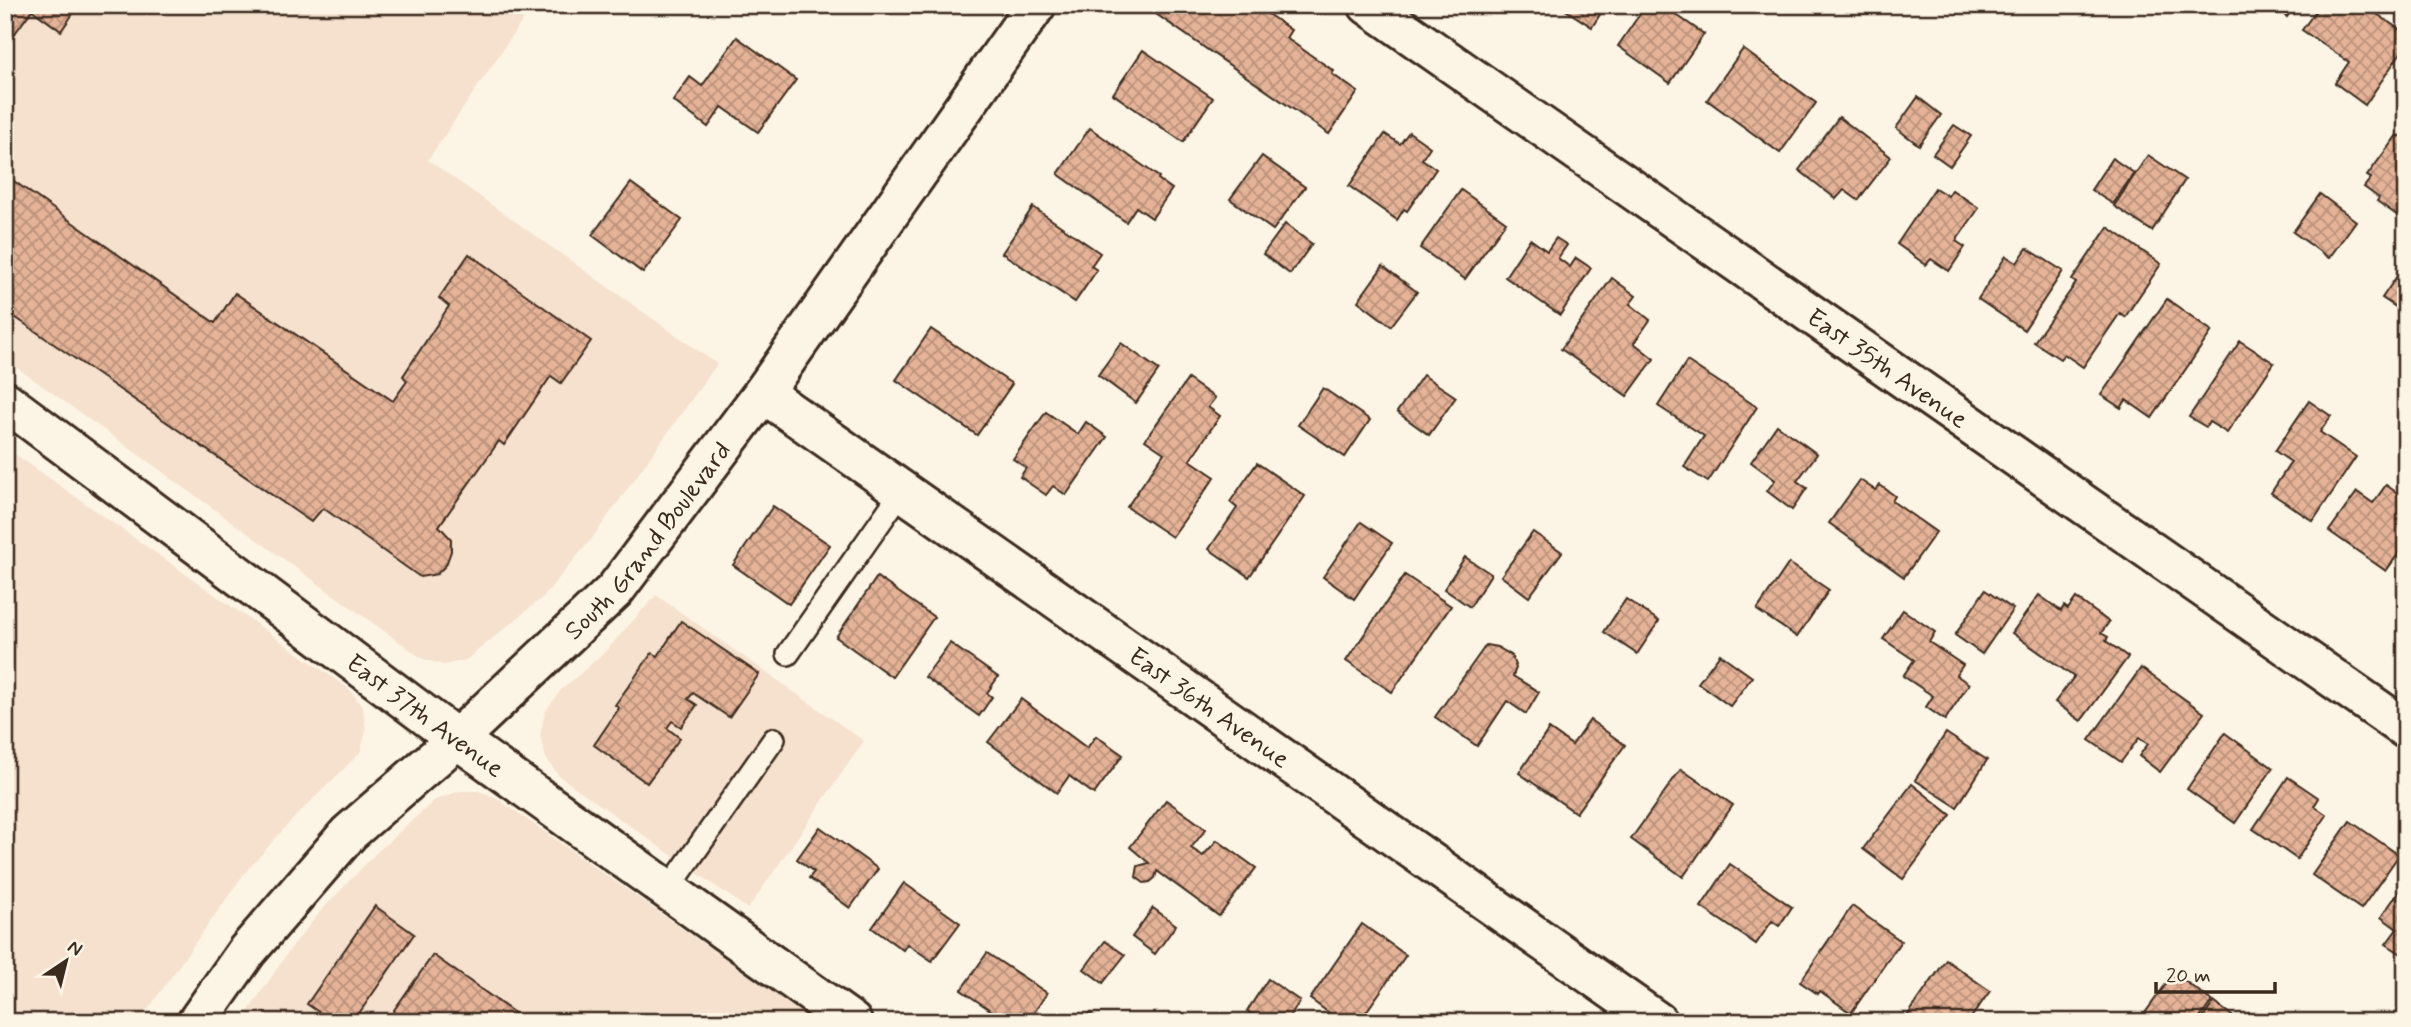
<svg xmlns="http://www.w3.org/2000/svg" width="2411" height="1027" viewBox="0 0 2411 1027" font-family="Mynerve,sans-serif">
<defs>
<pattern id="building-cross-hatch" width="8" height="8" patternUnits="userSpaceOnUse" patternTransform="scale(1.75)"><rect width="8" height="8" fill="#e5b397"/><path d="M0 0l8 8M0 8l8-8" fill="none" stroke="#bb927b"/></pattern>
</defs>
<rect width="100%" height="100%" fill="#fcf5e5"/>
<filter id="ink" filterUnits="userSpaceOnUse"><feTurbulence type="fractalNoise" baseFrequency=".0143" numOctaves="2"/><feDisplacementMap in="SourceGraphic" scale="14" xChannelSelector="R" yChannelSelector="G"/><feConvolveMatrix kernelMatrix="1 2 1 2 8 2 1 2 1" color-interpolation-filters="sRGB"/></filter>
<g filter="url(#ink)">
<g fill="#f5e1ce">
<polygon points="5,5 533,5 428,160 717,364 593,537 542,598 466,660 444,665 423,659 5,359"/>
<polygon points="5,447 349,689 363,708 366,731 360,753 290,822 244,874 139,1022 5,1022"/>
<polygon points="656,595 864,741 748,909 559,776 546,758 540,735 545,712 561,690 604,653"/>
<polygon points="459,791 479,791 495,797 815,1022 241,1022 291,948 321,911 377,852 435,800"/>
</g>
<g fill="url(#building-cross-hatch)" stroke="#3b2a1e" stroke-width="2">
<polygon points="5,5 79,5 61,31 32,10 5,47"/>
<polygon points="1148,5 1255,5 1291,30 1286,38 1334,71 1332,74 1358,92 1329,134 1146,7"/>
<polygon points="1558,5 1606,5 1592,27"/>
<polygon points="1646,5 1662,5 1704,34 1670,83 1618,46"/>
<polygon points="2271,5 2295,5 2287,17"/>
<polygon points="2320,5 2364,5 2406,34 2406,45 2365,105 2335,83 2349,62 2302,30"/>
<polygon points="737,37 796,80 758,132 722,107 708,127 673,101 690,77 702,86"/>
<polygon points="1743,49 1816,103 1780,153 1707,100"/>
<polygon points="1143,50 1213,98 1183,142 1113,94"/>
<polygon points="1918,97 1941,115 1919,145 1896,128"/>
<polygon points="1839,117 1891,157 1858,200 1844,190 1836,199 1799,170"/>
<polygon points="1954,125 1971,136 1950,166 1933,154"/>
<polygon points="1090,128 1159,177 1158,179 1172,189 1152,218 1136,207 1126,222 1058,174"/>
<polygon points="2406,129 2406,211 2401,218 2377,201 2379,198 2364,187 2371,178 2367,176 2397,135 2399,137"/>
<polygon points="1409,132 1430,147 1422,159 1436,169 1407,211 1404,209 1397,220 1349,186 1385,134 1400,144"/>
<polygon points="2148,155 2185,180 2152,231 2114,206"/>
<polygon points="1262,156 1305,187 1273,230 1230,199"/>
<polygon points="2112,158 2134,173 2113,204 2091,190"/>
<polygon points="11,179 215,323 235,293 393,401 407,381 403,376 449,306 439,298 469,254 591,341 561,383 551,376 504,445 499,441 439,526 451,539 451,551 446,565 437,574 420,577 323,508 311,522 9,313 5,318 5,187"/>
<polygon points="631,183 682,220 643,273 592,235"/>
<polygon points="1935,188 1948,196 1952,190 1979,208 1956,241 1965,247 1949,271 1931,259 1926,265 1897,244"/>
<polygon points="1461,190 1506,222 1465,279 1420,248"/>
<polygon points="2320,194 2356,221 2329,258 2293,232"/>
<polygon points="1033,207 1100,253 1091,266 1097,270 1075,302 1002,253"/>
<polygon points="1285,224 1312,244 1290,274 1263,254"/>
<polygon points="2108,227 2161,264 2125,317 2120,313 2083,367 2064,354 2060,359 2034,342 2076,283 2072,280"/>
<polygon points="1556,238 1567,245 1558,258 1570,267 1576,258 1591,268 1560,315 1505,277 1530,239 1547,251"/>
<polygon points="2027,248 2063,271 2024,330 1978,299 2006,256 2017,263"/>
<polygon points="2406,263 2406,314 2382,298"/>
<polygon points="1383,266 1417,292 1391,326 1358,301"/>
<polygon points="1612,278 1636,296 1630,304 1650,320 1634,343 1654,359 1627,396 1561,349"/>
<polygon points="2167,299 2212,331 2152,418 2126,400 2121,408 2101,395"/>
<polygon points="931,329 1012,384 977,435 896,380"/>
<polygon points="2240,341 2274,363 2227,433 2209,422 2206,427 2189,417"/>
<polygon points="1121,343 1159,370 1136,403 1098,375"/>
<polygon points="1687,361 1757,407 1708,482 1684,467 1704,436 1658,406"/>
<polygon points="1423,375 1456,397 1429,435 1397,412"/>
<polygon points="1188,379 1215,398 1208,407 1220,416 1190,460 1215,477 1172,537 1127,507 1164,453 1145,440"/>
<polygon points="1323,388 1370,420 1345,457 1298,425"/>
<polygon points="2309,401 2331,416 2320,432 2356,457 2313,521 2271,493 2291,462 2275,451"/>
<polygon points="1046,412 1078,434 1086,422 1107,437 1066,495 1053,486 1046,495 1020,477 1026,468 1013,459"/>
<polygon points="1777,425 1817,454 1797,481 1807,488 1792,510 1767,491 1775,480 1751,462"/>
<polygon points="1257,463 1305,496 1249,577 1209,549 1237,508 1230,502"/>
<polygon points="1860,480 1875,490 1880,485 1895,496 1892,501 1936,532 1904,577 1829,523"/>
<polygon points="2386,485 2406,499 2406,543 2386,571 2329,531 2357,492 2373,503"/>
<polygon points="773,506 830,545 789,604 733,565"/>
<polygon points="1361,522 1392,543 1354,599 1323,577"/>
<polygon points="1533,532 1562,552 1529,597 1501,576"/>
<polygon points="1465,557 1491,574 1470,607 1444,589"/>
<polygon points="1789,563 1829,590 1797,637 1757,610"/>
<polygon points="1405,575 1451,606 1392,692 1346,661"/>
<polygon points="877,577 934,617 892,677 836,637"/>
<polygon points="1985,590 2013,609 1982,654 1955,635"/>
<polygon points="2039,595 2061,611 2064,606 2068,609 2076,598 2109,622 2101,633 2108,637 2106,641 2128,657 2081,721 2055,702 2074,677 2012,633"/>
<polygon points="1626,599 1659,621 1637,654 1604,632"/>
<polygon points="1903,610 1935,632 1929,642 1963,665 1956,675 1969,684 1945,720 1926,707 1933,696 1903,676 1914,660 1883,639"/>
<polygon points="681,621 759,674 729,717 693,693 688,699 697,705 681,727 672,721 667,728 680,738 647,783 594,745 619,708 615,705 652,653 658,656"/>
<polygon points="950,643 998,677 987,693 992,697 979,716 925,677"/>
<polygon points="1486,645 1497,647 1511,655 1516,668 1513,676 1539,692 1526,714 1507,701 1477,746 1435,717"/>
<polygon points="1720,654 1752,677 1730,706 1698,683"/>
<polygon points="2141,668 2204,713 2160,772 2139,756 2148,744 2139,738 2121,762 2089,740"/>
<polygon points="1021,699 1087,748 1096,736 1123,755 1094,794 1069,776 1057,793 988,742"/>
<polygon points="1590,720 1625,745 1576,813 1519,773 1549,729 1572,745"/>
<polygon points="1946,733 1987,760 1957,807 1915,780"/>
<polygon points="2225,733 2273,768 2235,823 2187,789"/>
<polygon points="1681,769 1733,805 1683,877 1631,839"/>
<polygon points="2288,777 2319,798 2314,806 2327,815 2297,859 2253,829"/>
<polygon points="1912,784 1951,815 1903,879 1863,849"/>
<polygon points="1166,800 1206,829 1191,848 1203,856 1217,840 1256,868 1219,916 1157,871 1155,878 1150,882 1144,883 1136,877 1138,866 1149,863 1130,847"/>
<polygon points="2350,821 2399,855 2361,909 2312,875"/>
<polygon points="820,827 878,869 850,908 809,878 814,872 797,859"/>
<polygon points="1730,864 1792,907 1779,926 1772,921 1756,944 1701,907"/>
<polygon points="904,883 960,923 932,961 907,944 903,950 872,928"/>
<polygon points="2405,883 2406,884 2406,957 2386,944 2397,929 2381,917"/>
<polygon points="375,906 414,934 353,1022 333,1022 307,1004"/>
<polygon points="1852,906 1901,941 1851,1013 1820,991 1818,994 1800,982"/>
<polygon points="1153,908 1176,925 1155,954 1132,937"/>
<polygon points="1362,924 1406,955 1359,1022 1322,1022 1329,1013 1310,999"/>
<polygon points="1105,941 1125,955 1103,983 1084,969"/>
<polygon points="987,953 1047,993 1028,1022 1008,1022 961,990"/>
<polygon points="433,955 527,1022 397,1022 394,1010"/>
<polygon points="1946,960 1990,991 1968,1022 1903,1022"/>
<polygon points="2174,973 2212,1001 2197,1022 2142,1022 2140,1020"/>
<polygon points="1268,979 1300,1001 1286,1022 1263,1022 1247,1011"/>
<polygon points="2214,1002 2240,1022 2200,1022"/>
<polygon points="1089,1013 1103,1022 1084,1022"/>
</g>
<g fill="none" stroke-linecap="round" stroke-linejoin="round">
<g stroke="#3b2a1e" stroke-width="26">
<g id="service">
<polyline points="788,654 902,491"/>
<polyline points="668,890 774,739"/>
</g>
</g>
<g stroke="#3b2a1e" stroke-width="44">
<g id="minor">
<path id="s1" d="M 1368,5 L 2406,729"/>
<path id="s2" d="M 763,393 L 1658,1022"/>
</g>
</g>
<g stroke="#3b2a1e" stroke-width="44">
<g id="tertiary">
<path id="s3" d="M 5,401 L 457,739 L 852,1022"/>
</g>
</g>
<g stroke="#3b2a1e" stroke-width="44">
<g id="secondary">
<path id="s4" d="M 197,1022 L 247,951 L 349,833 L 457,739 L 615,590 L 763,393 L 1036,5"/>
</g>
</g>
<use href="#service" stroke="#fcf5e5" stroke-width="21"/>
<use href="#minor" stroke="#fcf5e5" stroke-width="38"/>
<use href="#tertiary" stroke="#fcf5e5" stroke-width="38"/>
<use href="#secondary" stroke="#fcf5e5" stroke-width="38"/>
</g>
</g>
<g text-anchor="middle" stroke-width="5" stroke-linejoin="round" paint-order="stroke">
<g font-size="26" fill="#3b2a1e" stroke="#fcf5e5">
<text dy="9" stroke="none"><textPath href="#s1" startOffset="634">East 35th Avenue</textPath></text>
<text dy="9" stroke="none"><textPath href="#s4" startOffset="662">South Grand Boulevard</textPath></text>
<text dy="9" stroke="none"><textPath href="#s2" startOffset="546">East 36th Avenue</textPath></text>
<text dy="9" stroke="none"><textPath href="#s3" startOffset="525">East 37th Avenue</textPath></text>
</g>
</g>
<rect width="2411" height="1027" fill="none" stroke="#fcf5e5" stroke-width="28"/>
<rect x="14" y="14" width="2383" height="999" fill="none" stroke="#3b2a1e" stroke-width="2.5" filter="url(#ink)"/>
<g transform="translate(66 961) rotate(35)" stroke="#fcf5e5" stroke-width="5" paint-order="stroke">
<path d="M0-5L12 26L0 18L-12 26Z" fill="#3b2a1e"/>
<text y="-10" font-size="19" font-weight="bold" text-anchor="middle" fill="#3b2a1e">N</text>
</g>
<path d="M2156 982v10h119v-10" fill="none" stroke="#3b2a1e" stroke-width="3.5"/>
<text x="2166" y="982" font-size="21" fill="#3b2a1e" stroke="#fcf5e5" stroke-width="5" paint-order="stroke">20 m</text>
</svg>
